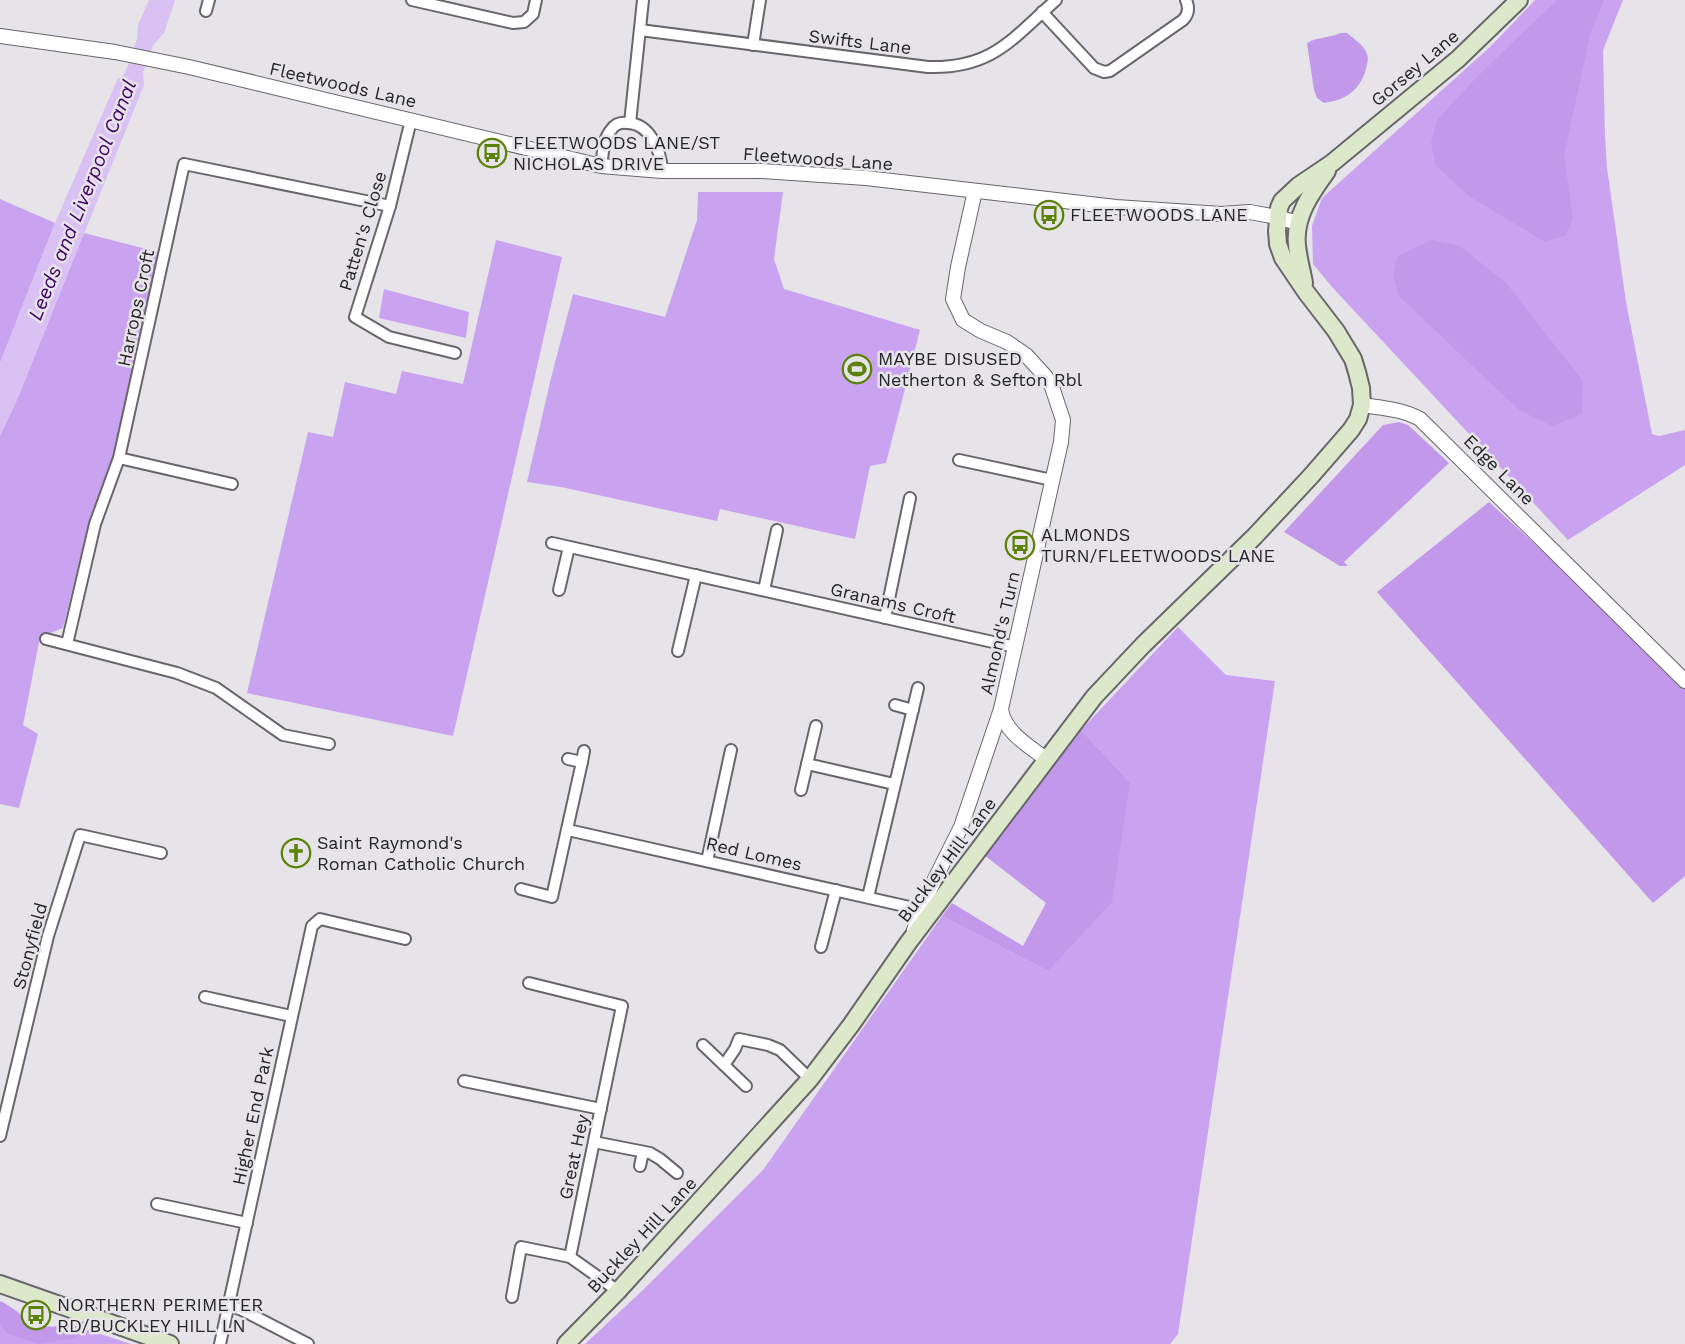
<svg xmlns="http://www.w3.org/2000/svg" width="1685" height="1344" viewBox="0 0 1685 1344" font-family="'Work Sans',sans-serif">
<rect width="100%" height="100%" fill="#e6e4e8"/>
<g fill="#c9a2f0">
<polygon points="1535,0 1623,0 1603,50 1605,136 1607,168 1626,302 1652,434 1659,436 1685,430 1685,465 1568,540 1333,288 1313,264 1312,226 1322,198 1490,47"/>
<polygon points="698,192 783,192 774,259 784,289 920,330 886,463 870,466 855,539 720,509 717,521 561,487 527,482 551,378 573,294 665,317 697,220"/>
<polygon points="0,199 55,223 0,363"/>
<polygon points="84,233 158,252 115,459 89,522 63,628 40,637 23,725 38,734 19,808 0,804 0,436 19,395"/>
<polygon points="496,240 562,257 453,736 247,693 308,432 333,437 345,382 396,394 402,371 463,384"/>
<polygon points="384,289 469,312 466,338 379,318"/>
<polygon points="1178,627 1226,675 1275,681 1178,1334 1170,1344 585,1344 644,1289 763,1170 942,916 1048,971 1130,782 1081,730"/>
<polygon points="0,1301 17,1311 28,1323 51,1327 73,1325 131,1344 0,1344"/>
</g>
<g fill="#c298eb">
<polygon points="1557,0 1604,0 1590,35 1564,156 1573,218 1566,235 1545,242 1469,196 1436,166 1431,143 1437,120 1477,77"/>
<path d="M 1341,33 L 1347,33 C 1354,39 1364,45 1367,54 C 1369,59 1367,64 1366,69 C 1360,90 1346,100 1324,103 L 1317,98 L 1314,90 L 1307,43 C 1317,37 1330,38 1341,33 Z"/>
<polygon points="1432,240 1460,246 1506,283 1583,381 1582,414 1552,426 1519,410 1399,296 1393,275 1398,256"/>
<polygon points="1399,422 1408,425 1449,463 1344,562 1348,566 1340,566 1284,532 1383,425"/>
<polygon points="1489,502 1685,681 1685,876 1653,903 1377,592"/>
<polygon points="1081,730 1130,782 1112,902 1048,971 942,916 952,903 1023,946 1046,903 984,855"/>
<path d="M 0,1301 C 13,1307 16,1312 26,1321 C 37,1330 61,1326 73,1325 L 80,1332 L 75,1338 L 39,1344 L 8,1334 L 0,1324 Z"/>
</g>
<polygon fill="#d9c1f3" points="149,0 175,0 164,33 153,45 143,73 144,85 19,395 0,436 0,363 55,223 117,80 125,73 137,39 138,25"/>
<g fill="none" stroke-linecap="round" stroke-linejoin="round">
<g stroke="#68666a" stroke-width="14">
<g id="minor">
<polyline points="412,0 513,23 524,22 533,14 536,0"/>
<polyline points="206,11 209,0"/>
<path d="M 1042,12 L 1094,68 L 1104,72 L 1110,71 L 1183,20 C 1189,14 1189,7 1186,0"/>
<path d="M 640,30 L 928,67 C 992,69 1012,39 1056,0"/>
<polyline points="753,45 760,0"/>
<polyline points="411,120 390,206 355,317 389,337 455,353"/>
<polyline points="630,123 643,0"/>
<path d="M 601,166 C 603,154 603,139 611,130 C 615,124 620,122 627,123 C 650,123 661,151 662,171"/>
<polyline points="119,458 232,484"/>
<polyline points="959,460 1052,480"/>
<polyline points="552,543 1015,647"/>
<polyline points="559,590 569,547"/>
<polyline points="764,590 777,530"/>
<polyline points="885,618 910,498"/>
<polyline points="46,639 177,673 216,688 283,735 329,744"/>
<polyline points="67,644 95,524 119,458 184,164 390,206"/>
<polyline points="678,651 696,575"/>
<polyline points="895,705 913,710"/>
<polyline points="568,759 582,762 584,751"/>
<polyline points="807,764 894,784"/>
<polyline points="801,790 816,726"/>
<polyline points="568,830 927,911"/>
<polyline points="707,861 731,750"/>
<polyline points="521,889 552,897 582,762"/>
<polyline points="868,897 918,688"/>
<polyline points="821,947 836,890"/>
<polyline points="529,983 622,1006 570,1257 618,1291"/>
<polyline points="205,997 291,1016"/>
<polyline points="703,1045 746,1086"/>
<polyline points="724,1065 735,1049 739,1039 768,1045 780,1050 810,1079"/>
<polyline points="464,1081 601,1109"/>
<polyline points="0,1136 48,936 80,835 161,853"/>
<polyline points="594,1142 650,1153 660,1159 677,1173"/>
<polyline points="640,1166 643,1152"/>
<polyline points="157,1204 247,1223"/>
<polyline points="512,1297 521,1247 570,1257"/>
<polyline points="228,1305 242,1310 308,1344"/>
<polyline points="220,1344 312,926 320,919 405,939"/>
</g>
</g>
<g stroke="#68666a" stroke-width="16">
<g id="tertiary">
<polyline points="0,36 115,52 189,67 601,166 662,171 761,171 866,178 1116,207 1221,214 1250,212 1277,217 1298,223"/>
<path d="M 975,191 L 958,267 L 953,299 L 963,320 L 981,331 L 1007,342 L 1026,355 L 1046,377 L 1052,387 L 1063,420 L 1061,442 L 1001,709 C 1004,732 1029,746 1046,759"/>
<path d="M 1362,405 C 1382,408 1402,409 1420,419 L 1685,681"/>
<polyline points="914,930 928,893 961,827 1001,709"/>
</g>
</g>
<g stroke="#68666a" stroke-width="20">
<g id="secondary">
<path d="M 1304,283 C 1302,271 1298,258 1297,245 C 1294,217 1311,193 1327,171"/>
<polyline points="0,1284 170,1344"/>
<polyline points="566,1344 618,1291 810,1079 851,1025 908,943 1094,697 1143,645 1254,537 1311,476 1351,430 1358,419 1362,405 1361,388 1357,372 1353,359 1336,331 1306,292 1283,258 1278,244 1277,231 1279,208 1282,201 1298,186 1332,163 1458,59 1519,0"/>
</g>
</g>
<use href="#minor" stroke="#fff" stroke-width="10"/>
<use href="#tertiary" stroke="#fff" stroke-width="14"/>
<use href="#secondary" stroke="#dce8ca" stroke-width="16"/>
</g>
<defs>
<g id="bus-ring" transform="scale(1.5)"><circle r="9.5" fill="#e6e4e8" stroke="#5a8206" stroke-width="1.5"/><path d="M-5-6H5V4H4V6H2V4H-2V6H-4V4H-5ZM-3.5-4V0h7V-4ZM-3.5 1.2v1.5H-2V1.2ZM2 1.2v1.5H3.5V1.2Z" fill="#5a8206"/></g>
<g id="stadium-ring" transform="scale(1.5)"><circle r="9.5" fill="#e6e4e8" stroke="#5a8206" stroke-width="1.5"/><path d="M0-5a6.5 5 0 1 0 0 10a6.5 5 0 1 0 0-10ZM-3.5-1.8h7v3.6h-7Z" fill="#5a8206"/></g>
<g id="church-ring" transform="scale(1.5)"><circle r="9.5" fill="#e6e4e8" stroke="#5a8206" stroke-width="1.5"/><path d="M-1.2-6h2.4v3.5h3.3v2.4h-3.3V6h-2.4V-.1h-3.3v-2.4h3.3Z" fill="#5a8206"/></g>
</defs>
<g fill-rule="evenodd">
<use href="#bus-ring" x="492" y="153"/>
<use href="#bus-ring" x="1049" y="215"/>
<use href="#stadium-ring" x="857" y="369"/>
<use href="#bus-ring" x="1020" y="545"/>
<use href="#church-ring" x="296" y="853"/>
<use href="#bus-ring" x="36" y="1315"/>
</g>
<g text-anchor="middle" stroke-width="5" stroke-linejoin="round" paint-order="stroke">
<g font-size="18" fill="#252426" stroke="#e6e4e8">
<text transform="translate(860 42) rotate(7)" y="6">Swifts Lane</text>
<text transform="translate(1415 68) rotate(-40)" y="6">Gorsey Lane</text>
<text transform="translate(343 85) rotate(13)" y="6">Fleetwoods Lane</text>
<text transform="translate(818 159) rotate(4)" y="6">Fleetwoods Lane</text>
<text transform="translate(363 231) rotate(-73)" y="6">Patten's Close</text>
<text transform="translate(136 308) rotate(-78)" y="6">Harrops Croft</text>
<text transform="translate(1499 470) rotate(45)" y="6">Edge Lane</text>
<text transform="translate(893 603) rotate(13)" y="6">Granams Croft</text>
<text transform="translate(1000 633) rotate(-77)" y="6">Almond's Turn</text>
<text transform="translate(754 854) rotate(13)" y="6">Red Lomes</text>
<text transform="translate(947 860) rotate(-53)" y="6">Buckley Hill Lane</text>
<text transform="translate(30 946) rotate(-75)" y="6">Stonyfield</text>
<text transform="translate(253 1116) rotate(-78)" y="6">Higher End Park</text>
<text transform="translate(574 1157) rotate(-78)" y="6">Great Hey</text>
<text transform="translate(642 1235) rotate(-47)" y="6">Buckley Hill Lane</text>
</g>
<g font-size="18" fill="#252426" stroke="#e6e4e8" text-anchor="start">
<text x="513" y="149">FLEETWOODS LANE/ST<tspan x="513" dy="21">NICHOLAS DRIVE</tspan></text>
<text x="1070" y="221">FLEETWOODS LANE</text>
<text x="878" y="365">MAYBE DISUSED<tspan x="878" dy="21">Netherton &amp; Sefton Rbl</tspan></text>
<text x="1041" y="541">ALMONDS<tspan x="1041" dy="21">TURN/FLEETWOODS LANE</tspan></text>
<text x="317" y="849">Saint Raymond's<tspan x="317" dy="21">Roman Catholic Church</tspan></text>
<text x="57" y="1311">NORTHERN PERIMETER<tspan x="57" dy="21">RD/BUCKLEY HILL LN</tspan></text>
</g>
<g font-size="20" font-style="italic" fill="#400065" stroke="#e6e4e8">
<text transform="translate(82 200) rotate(-68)" y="7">Leeds and Liverpool Canal</text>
</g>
</g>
</svg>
